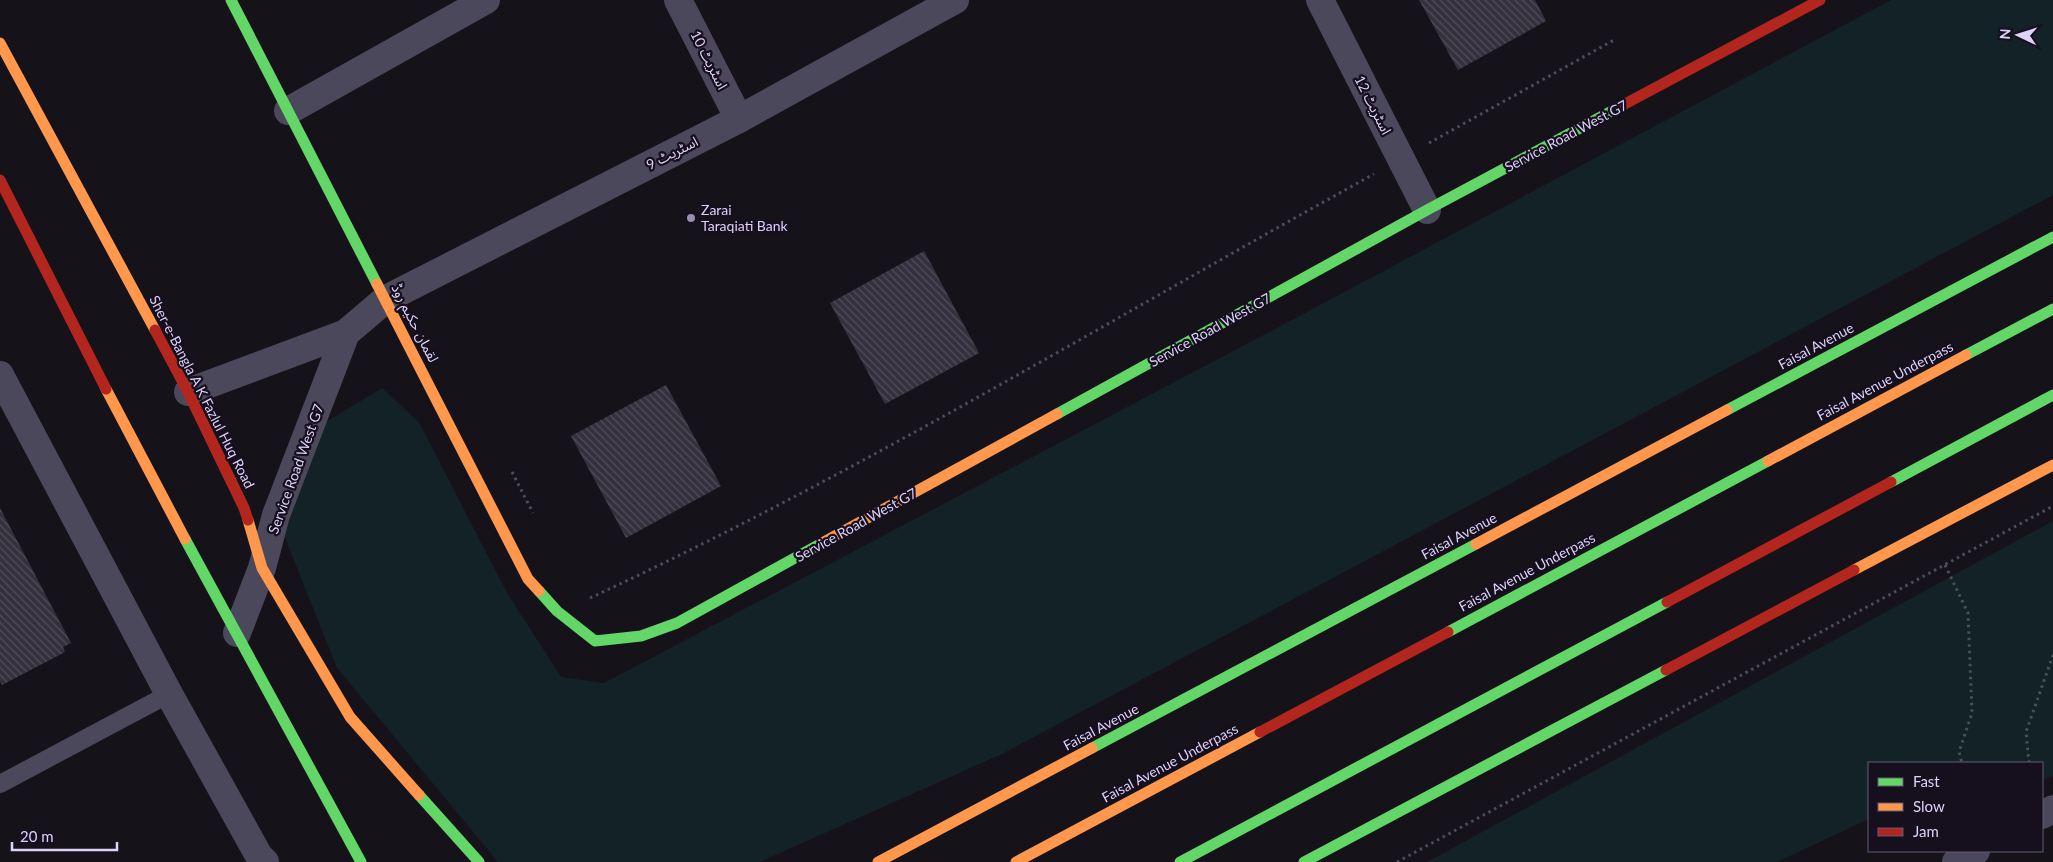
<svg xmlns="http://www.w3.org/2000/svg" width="2053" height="862" viewBox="0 0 2053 862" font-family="Lato,'Noto Sans Arabic',sans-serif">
<defs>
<pattern id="building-back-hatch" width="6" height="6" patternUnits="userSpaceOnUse" patternTransform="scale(1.25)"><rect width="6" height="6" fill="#35303d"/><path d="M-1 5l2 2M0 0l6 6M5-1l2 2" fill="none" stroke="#524d5a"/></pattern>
</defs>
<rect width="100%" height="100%" fill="#16121a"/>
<g fill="#132226">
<polygon points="1891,0 2053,0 2053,195 1004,753 760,862 498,862 337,668 276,515 309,432 382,388 419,422 506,591 561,677 604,683 1275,329"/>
<polygon points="2053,521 2053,776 2042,780 2042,763 1869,763 1869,819 1777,862 1427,862"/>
</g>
<g fill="url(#building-back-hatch)">
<polygon points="1419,0 1535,0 1546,21 1458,70"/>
<polygon points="924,251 979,353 885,404 830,303"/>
<polygon points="666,385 721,486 626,538 571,436"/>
<polygon points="0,508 71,643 63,647 65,652 2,685 0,681"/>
</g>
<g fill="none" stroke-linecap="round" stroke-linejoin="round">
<g stroke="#494e5b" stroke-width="3" stroke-dasharray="2.5 4" stroke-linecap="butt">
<polyline points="1429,143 1614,40"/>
<polyline points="512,472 533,513"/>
<polyline points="1945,565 1968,613 1972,713 1959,752 1962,763"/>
<path d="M 590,598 C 860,473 1114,317 1374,174"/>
<polyline points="2029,763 2026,732 2053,655"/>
<polyline points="1397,862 2053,506"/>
</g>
<polyline stroke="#4c485b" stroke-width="18" points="0,784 169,694"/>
<g stroke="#4c485b" stroke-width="28">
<polyline points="678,0 739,119"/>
<polyline points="1320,0 1427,210"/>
<polyline points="288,111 486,0"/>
<polyline points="0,375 169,694 259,856 265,862"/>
<polyline points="188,392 346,333 386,299 739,119 955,0"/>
<polyline points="237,633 262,568 276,515 346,333"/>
<polyline points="2042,815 2053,809"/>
<polyline points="1956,862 1976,851"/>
</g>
<g stroke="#63d668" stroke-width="11">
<polyline points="231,0 377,284"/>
<polyline points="1966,355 2053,309"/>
<polyline points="1727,410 2053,237"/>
<polyline points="1057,414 1427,210 1623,105"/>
<polyline points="1891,482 2053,395"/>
<polyline points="185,539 361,862"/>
<polyline points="539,591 557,611 595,641 641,636 677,623 822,543"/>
<polyline points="1448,632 1768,461"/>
<polyline points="1092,748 1476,544"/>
<polyline points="419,795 479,862"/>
<polyline points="1180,862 1667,602"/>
<polyline points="1304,862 1666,670"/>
</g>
<g stroke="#ff974d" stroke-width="11">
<polyline points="0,43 155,330"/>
<polyline points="377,284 528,579 539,591"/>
<polyline points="106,389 185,539"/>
<polyline points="1768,461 1966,355"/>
<polyline points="248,520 262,568 350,717 419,795"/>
<polyline points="822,543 1057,414"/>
<polyline points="1476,544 1727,410"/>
<polyline points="1854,570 2053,465"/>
<polyline points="878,862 1092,748"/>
<polyline points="1016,862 1260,732"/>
</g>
<g stroke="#b3261e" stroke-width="11">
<polyline points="1623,105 1820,0"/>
<polyline points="0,180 106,389"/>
<polyline points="155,330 188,392 244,508 248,520"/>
<polyline points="1667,602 1891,482"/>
<polyline points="1666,670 1854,570"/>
<polyline points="1260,732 1448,632"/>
</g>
</g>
<circle fill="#988fab" stroke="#150f1e" stroke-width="2" cx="691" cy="218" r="5"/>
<g text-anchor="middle" stroke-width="4.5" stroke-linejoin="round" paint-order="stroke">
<g font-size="14" fill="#ded2f9" stroke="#150f1e">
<text transform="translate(709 60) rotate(63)" y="5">اسٹریٹ 10</text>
<text transform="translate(1373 105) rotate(63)" y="5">اسٹریٹ 12</text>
<text transform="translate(1566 136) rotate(-28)" y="5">Service Road West G7</text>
<text transform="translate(672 153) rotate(-27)" y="5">اسٹریٹ 9</text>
<text transform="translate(415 323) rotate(63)" y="5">لقمان حکیم روڈ</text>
<text transform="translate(1210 330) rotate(-29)" y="5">Service Road West G7</text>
<text transform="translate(1816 346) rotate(-28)" y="5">Faisal Avenue</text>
<text transform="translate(1885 381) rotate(-28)" y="5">Faisal Avenue Underpass</text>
<text transform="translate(202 392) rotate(63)" y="5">Sher-e-Bangla A K Fazlul Huq Road</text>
<text transform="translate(296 469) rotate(-70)" y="5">Service Road West G7</text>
<text transform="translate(856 525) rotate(-29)" y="5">Service Road West G7</text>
<text transform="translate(1459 536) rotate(-28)" y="5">Faisal Avenue</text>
<text transform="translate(1527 572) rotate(-28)" y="5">Faisal Avenue Underpass</text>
<text transform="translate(1101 727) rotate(-28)" y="5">Faisal Avenue</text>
<text transform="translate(1170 763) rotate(-28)" y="5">Faisal Avenue Underpass</text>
</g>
<g font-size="14" fill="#ded2f9" stroke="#150f1e" text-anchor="start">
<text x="701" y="215">Zarai<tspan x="701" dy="16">Taraqiati Bank</tspan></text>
</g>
</g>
<rect x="1868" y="762" width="175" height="90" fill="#150f1e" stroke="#655d76"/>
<rect x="1878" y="778" width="25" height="8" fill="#63d668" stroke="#655d76"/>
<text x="1913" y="787" font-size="15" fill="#ded2f9">Fast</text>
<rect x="1878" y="803" width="25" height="8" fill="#ff974d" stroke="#655d76"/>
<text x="1913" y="812" font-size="15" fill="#ded2f9">Slow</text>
<rect x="1878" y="828" width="25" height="8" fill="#b3261e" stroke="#655d76"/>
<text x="1913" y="837" font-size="15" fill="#ded2f9">Jam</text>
<g transform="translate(2018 35) rotate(274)" stroke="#150f1e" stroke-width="4" paint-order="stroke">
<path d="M0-4L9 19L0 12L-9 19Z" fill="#ded2f9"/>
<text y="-8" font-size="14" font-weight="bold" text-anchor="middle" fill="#ded2f9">N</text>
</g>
<path d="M12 842v8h105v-8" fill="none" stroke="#ded2f9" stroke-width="2.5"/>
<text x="20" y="842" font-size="15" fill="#ded2f9" stroke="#150f1e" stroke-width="4" paint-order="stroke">20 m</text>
</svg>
